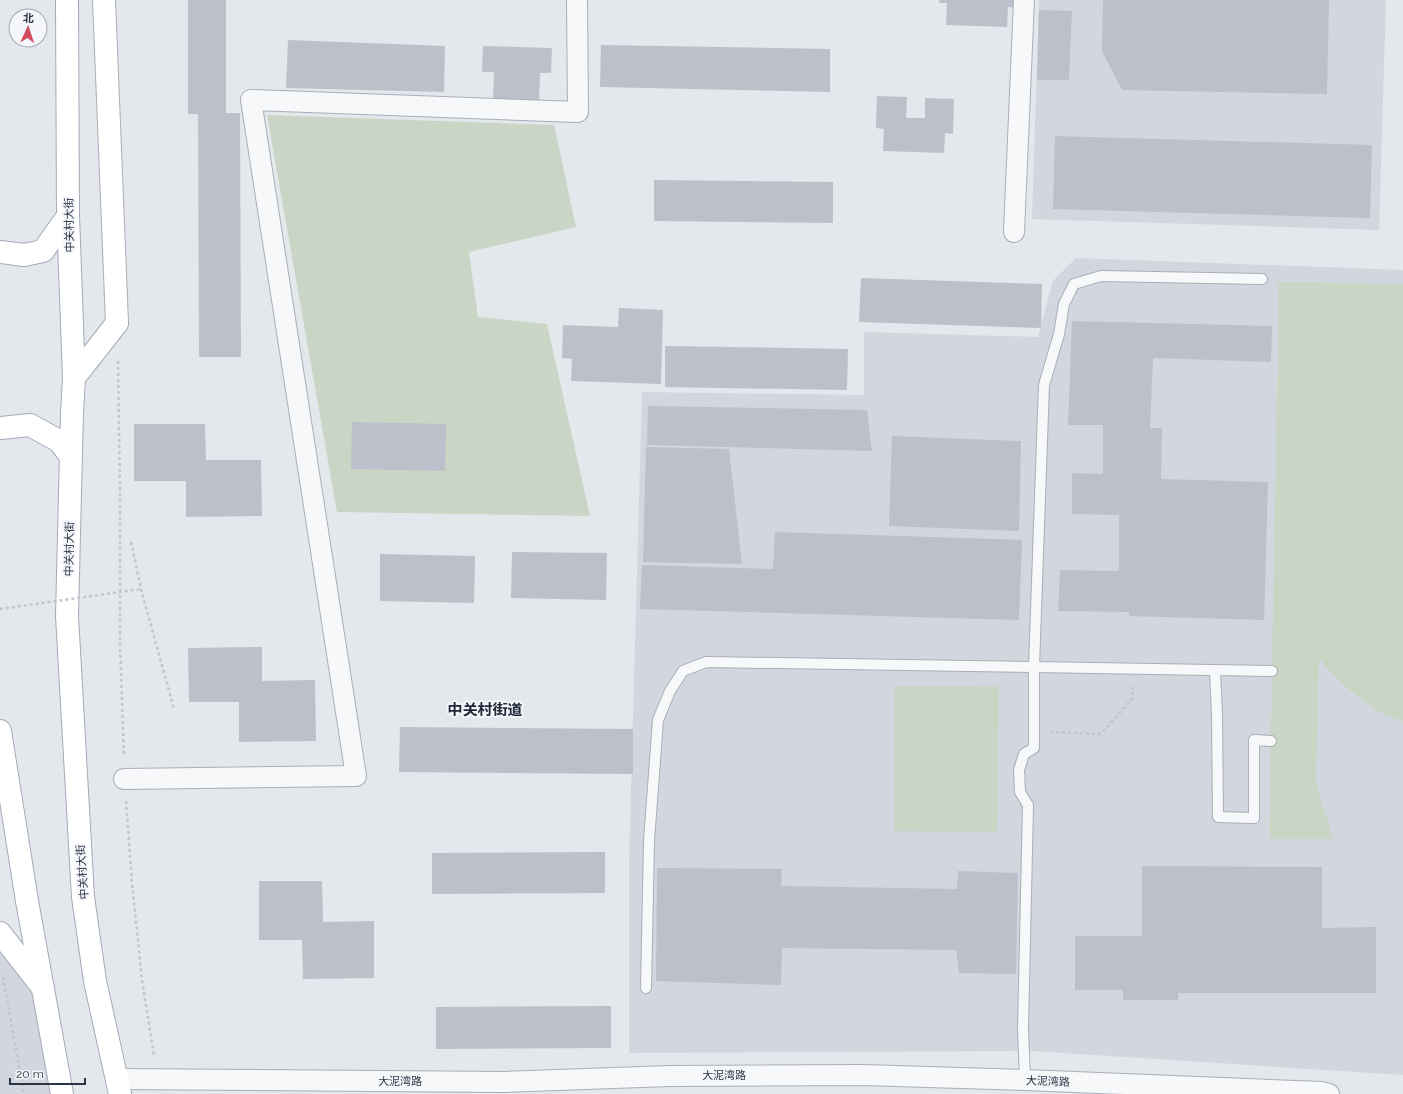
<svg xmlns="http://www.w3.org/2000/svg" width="1403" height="1094" viewBox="0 0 1403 1094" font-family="Raleway,'Noto Sans SC',sans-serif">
<rect width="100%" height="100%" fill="#e4e7ec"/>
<g fill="#d2d6de">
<polygon points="1039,0 1386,0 1379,230 1032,219"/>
<polygon points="1076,258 1403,270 1403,1075 1032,1051 629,1053 629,865 642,392 864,395 864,332 1038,337 1053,281"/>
<polygon points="0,933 43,988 64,1094 0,1094"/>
</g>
<g fill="#c9d6c5">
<polygon points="267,115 554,125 576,227 469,252 478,317 547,324 590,516 337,512"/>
<polygon points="1279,282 1403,284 1403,721 1386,716 1359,698 1332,674 1319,658 1316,782 1333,839 1269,839"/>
<polygon points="895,686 999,687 997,832 894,831"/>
</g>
<g fill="#bbc0ca">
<polygon points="188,0 226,0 226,113 240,113 241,357 199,357 198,114 188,114"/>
<polygon points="939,0 1016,0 1016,8 1008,7 1007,27 946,25 947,3 939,3"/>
<polygon points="1103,0 1329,0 1327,94 1122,90 1102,51"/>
<polygon points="1039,10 1072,11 1069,80 1037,80"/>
<polygon points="288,40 445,46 444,92 286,88"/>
<polygon points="601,45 830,49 830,92 600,87"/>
<polygon points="483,46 552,48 551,73 540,73 539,102 493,101 494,72 482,72"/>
<polygon points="877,96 907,97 906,118 925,118 925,98 954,99 953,134 945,133 944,153 883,151 884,129 876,128"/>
<polygon points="1055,136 1372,145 1370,218 1053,209"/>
<polygon points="654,180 833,182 833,223 654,221"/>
<polygon points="861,278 1042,284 1041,328 859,322"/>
<polygon points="619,308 663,310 661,384 571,381 572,359 562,358 563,325 618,327"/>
<polygon points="1072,321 1272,326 1271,362 1153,358 1150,428 1162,428 1161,479 1268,482 1264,620 1129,616 1129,612 1058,611 1060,570 1119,571 1119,515 1072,514 1072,473 1103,474 1103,425 1068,425"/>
<polygon points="665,346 848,349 847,390 665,387"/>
<polygon points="648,406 867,410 872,451 647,445"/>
<polygon points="352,422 446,424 445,471 351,469"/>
<polygon points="134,424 205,424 206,460 261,460 262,516 186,517 186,481 134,481"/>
<polygon points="892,436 1021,441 1019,531 889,526"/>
<polygon points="646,447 729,449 742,564 643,562"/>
<polygon points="775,532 1022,540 1019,620 640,609 642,565 773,569"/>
<polygon points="512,552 607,553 606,600 511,598"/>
<polygon points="380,554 475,556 474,603 380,601"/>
<polygon points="262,647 262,681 315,680 316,741 239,742 239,702 189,702 188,648"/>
<polygon points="400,727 633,729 633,774 399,772"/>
<polygon points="605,852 605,893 432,894 432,853"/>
<polygon points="1142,866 1322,867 1322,928 1376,927 1376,993 1178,993 1178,1000 1123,1000 1123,990 1075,990 1075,936 1142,936"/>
<polygon points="657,868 782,869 781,886 957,889 958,871 1018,873 1016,974 959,973 956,950 782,948 781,985 656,981"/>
<polygon points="259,881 322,881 323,922 374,921 374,978 303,979 302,940 259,940"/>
<polygon points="611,1006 611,1048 436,1049 436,1007"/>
</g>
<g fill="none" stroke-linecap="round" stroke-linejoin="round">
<g stroke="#a9aeb7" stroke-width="12">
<g id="lane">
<polyline points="1262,279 1101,276 1074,284 1064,304 1059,334 1044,385 1034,667 1272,671"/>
<polyline points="1215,670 1217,715 1218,817 1254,818 1254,740 1271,741"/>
<polyline points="646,988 649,841 658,720 670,691 683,671 706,662 1034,667 1034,748 1024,754 1019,770 1020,792 1028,805 1023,1029 1025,1080"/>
</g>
</g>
<g stroke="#a9aeb7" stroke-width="22">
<g id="street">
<polyline points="1014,232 1024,0"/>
<polyline points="124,779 356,776 251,100 578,112 577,0"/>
<polyline points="117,1079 504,1082 670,1076 863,1075 1025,1080 1321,1092 1329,1094"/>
</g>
</g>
<g stroke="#a9aeb7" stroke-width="24">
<g id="secondary">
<polyline points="104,0 117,323"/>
<polyline points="0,933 43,988"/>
</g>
</g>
<g stroke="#a3abb8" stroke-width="24">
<g id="primary">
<polyline points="67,0 68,216 74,378 72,413 67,616 83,897 95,981 120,1094"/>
<polyline points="0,252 24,255 43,251 68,216"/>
<polyline points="74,378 117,323"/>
<polyline points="0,428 30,425 59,441 71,457"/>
<polyline points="0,731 27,901 62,1094"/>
</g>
</g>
<g stroke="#c2c5cb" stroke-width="2.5" stroke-dasharray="3 3" stroke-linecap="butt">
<polyline points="118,361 120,492 120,644 124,756"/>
<polyline points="131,542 141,589 174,709"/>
<polyline points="1050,732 1101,734 1132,699 1133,687"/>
<polyline points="126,801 132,883 142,980 154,1056"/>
<polyline points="3,977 24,1094"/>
</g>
<use href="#lane" stroke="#f7f8fa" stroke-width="10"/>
<use href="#street" stroke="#f7f8fa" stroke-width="20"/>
<use href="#secondary" stroke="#fff" stroke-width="22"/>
<use href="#primary" stroke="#fff" stroke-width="22"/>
<polyline stroke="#c2c5cb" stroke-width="2.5" stroke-dasharray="3 3" stroke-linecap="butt" points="0,609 141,589"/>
</g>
<g text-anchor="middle" stroke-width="4" stroke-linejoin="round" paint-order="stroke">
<g font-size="11" fill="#2b3445" stroke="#f4f6f9">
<text transform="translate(69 225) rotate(-91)" y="4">中关村大街</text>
<text transform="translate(69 549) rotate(-89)" y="4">中关村大街</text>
<text transform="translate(82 872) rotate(-94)" y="4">中关村大街</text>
<text x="724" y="1079">大泥湾路</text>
<text x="400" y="1085">大泥湾路</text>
<text transform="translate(1048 1081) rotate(2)" y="4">大泥湾路</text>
</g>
<g font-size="15" font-weight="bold" fill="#1d2536" stroke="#f4f6f9">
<text x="485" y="715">中关村街道</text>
</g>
</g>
<g transform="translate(28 28) rotate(3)"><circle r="19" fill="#f4f6f9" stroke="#a4a8b1"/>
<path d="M0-3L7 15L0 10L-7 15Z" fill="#d1495b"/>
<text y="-6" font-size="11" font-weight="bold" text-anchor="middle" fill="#2b3445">北</text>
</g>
<path d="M10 1078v6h75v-6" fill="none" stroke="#2b3445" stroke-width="2"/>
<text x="16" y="1078" font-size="12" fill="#2b3445" stroke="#f4f6f9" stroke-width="3" paint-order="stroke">20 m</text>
</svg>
